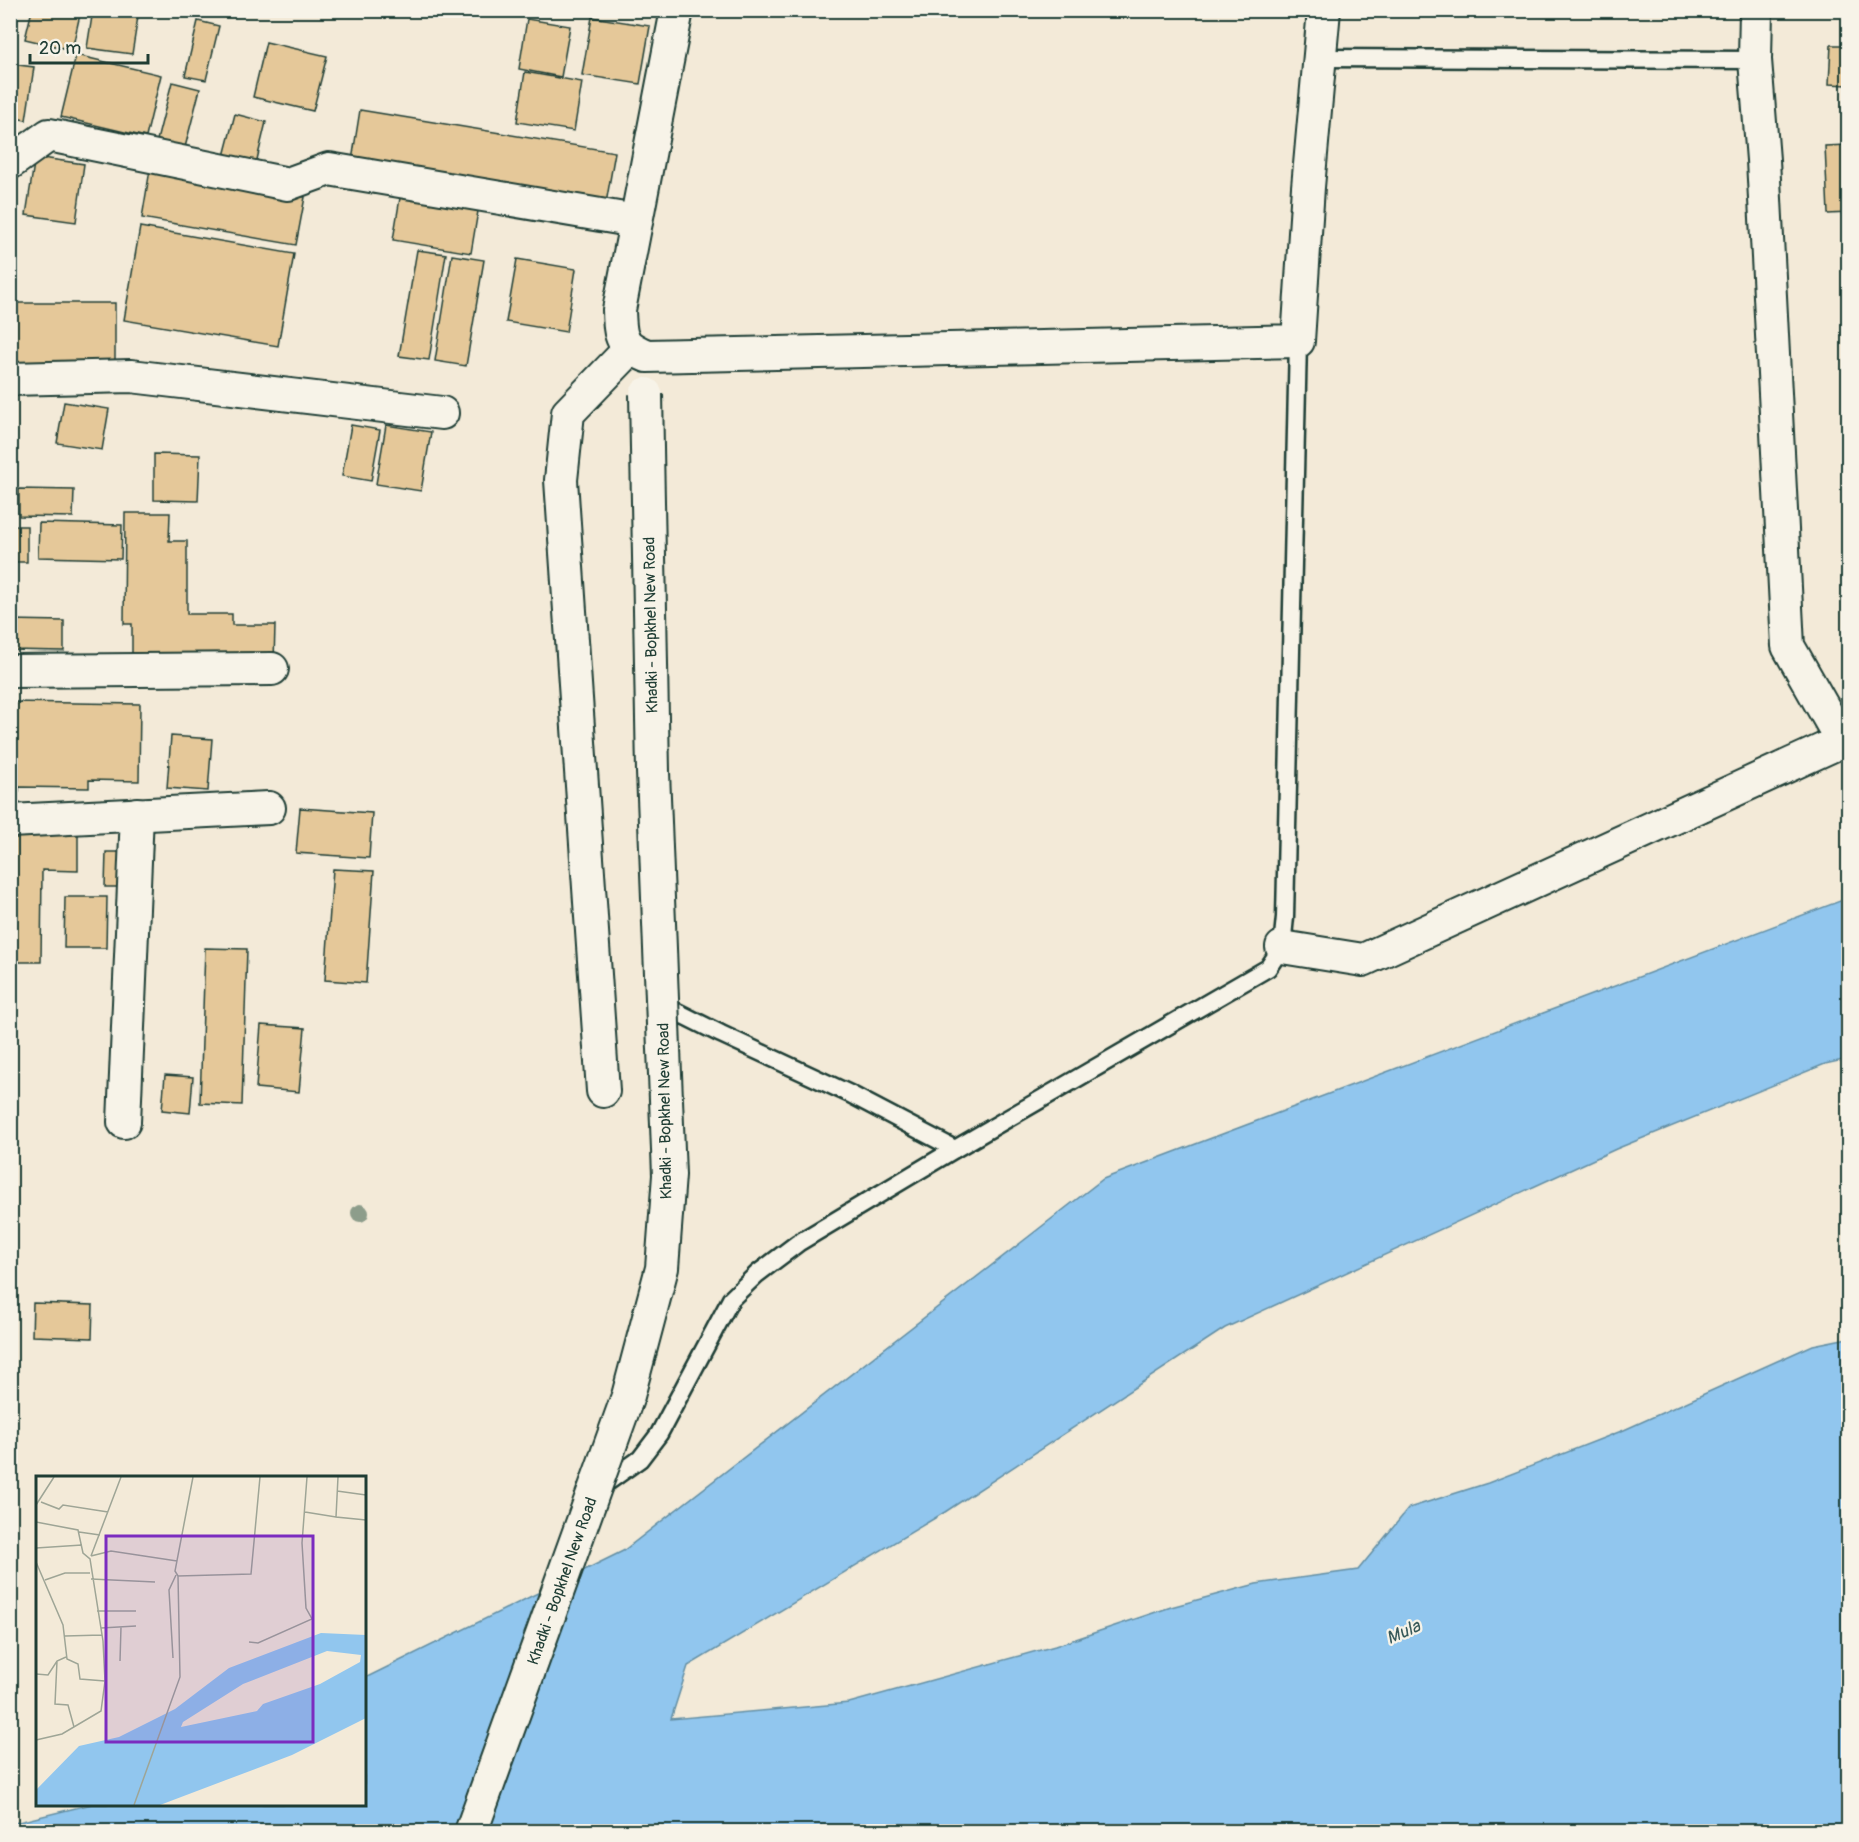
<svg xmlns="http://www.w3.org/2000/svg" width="1859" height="1842" viewBox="0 0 1859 1842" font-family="Pangolin,sans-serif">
<rect width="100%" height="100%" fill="#f3ead8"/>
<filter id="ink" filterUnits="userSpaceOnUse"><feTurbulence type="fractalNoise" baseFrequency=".0167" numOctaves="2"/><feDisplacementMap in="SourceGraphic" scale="12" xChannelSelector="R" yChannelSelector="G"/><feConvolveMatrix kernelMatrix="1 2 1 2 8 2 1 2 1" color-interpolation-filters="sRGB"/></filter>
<g filter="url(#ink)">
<polygon fill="#91c6ee" stroke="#638fa4" stroke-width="1.5" points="1848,898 1848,1059 1825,1064 1616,1149 1225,1328 945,1512 688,1666 671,1719 849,1703 1055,1646 1171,1607 1256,1584 1358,1570 1409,1508 1488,1483 1624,1430 1813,1345 1848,1338 1848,1831 11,1832 10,1824 92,1804 364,1804 365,1678 623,1551 1103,1179"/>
<g fill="#e5c899" stroke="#1f3d34" stroke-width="1.5">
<polygon points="32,10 81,10 72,50 25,39"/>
<polygon points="93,10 139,10 132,54 87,48"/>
<polygon points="592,17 650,26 640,84 582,75"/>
<polygon points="527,19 570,26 561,77 519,69"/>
<polygon points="198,21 219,26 206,80 185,76"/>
<polygon points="266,42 327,56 313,111 253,97"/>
<polygon points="1831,45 1848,45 1848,85 1829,84"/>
<polygon points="76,55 161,75 146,137 61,117"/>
<polygon points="10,64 34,67 26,120 10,117"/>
<polygon points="525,72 582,82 574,131 517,122"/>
<polygon points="172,82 200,89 182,159 154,152"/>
<polygon points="360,110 615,152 605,209 351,167"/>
<polygon points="235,114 266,122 255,168 223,160"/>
<polygon points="1848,145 1848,213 1828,214 1825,146"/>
<polygon points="35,157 84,164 76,222 26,215"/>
<polygon points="150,170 305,197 296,245 142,218"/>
<polygon points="402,186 480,199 471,253 393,240"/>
<rect x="10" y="200" width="5" height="79"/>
<polygon points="140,227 294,254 278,346 124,320"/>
<polygon points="417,250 446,254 429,360 399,356"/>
<polygon points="452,255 484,260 466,366 435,361"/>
<polygon points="517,259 576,269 566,332 506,322"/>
<rect x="10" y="303" width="105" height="61"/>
<polygon points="64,402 109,409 102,450 57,443"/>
<polygon points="351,425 380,430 371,481 342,476"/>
<polygon points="386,425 431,432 421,491 376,484"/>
<polygon points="154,454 200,455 198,501 154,500"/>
<polygon points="19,489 74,490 73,517 19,516"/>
<polygon points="125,513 170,513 169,541 187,541 187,614 232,614 232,625 275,625 274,661 132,659 132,624 124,624"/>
<polygon points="39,523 122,525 121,559 38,557"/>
<rect x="10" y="526" width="17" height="36"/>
<polygon points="10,620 64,621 64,651 10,650"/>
<polygon points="10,702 140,704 139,781 89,780 89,788 19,787 19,791 10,791"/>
<polygon points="171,736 212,739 208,791 167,788"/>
<polygon points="300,808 372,813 369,858 296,853"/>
<polygon points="10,833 78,833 78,871 42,870 41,962 10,962"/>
<polygon points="106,852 124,852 124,887 105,887"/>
<polygon points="333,869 374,871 366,983 325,980"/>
<polygon points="65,897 107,897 106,948 64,948"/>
<polygon points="205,948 247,949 242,1105 200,1103"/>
<polygon points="261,1025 305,1028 299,1092 256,1088"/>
<polygon points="165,1075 193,1077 190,1113 162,1110"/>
<polygon points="33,1303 93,1305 92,1338 32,1336"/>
</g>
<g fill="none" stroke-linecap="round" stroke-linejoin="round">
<g stroke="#1f3d34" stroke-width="21">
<g id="service">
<polyline points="1320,58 1755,60"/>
<polyline points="659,1003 721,1034 850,1094 955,1149"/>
<polyline points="598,1489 640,1459 659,1434 731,1299 757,1274 798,1243 955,1149 1268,968 1282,947 1285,917 1298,341"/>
</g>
</g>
<g stroke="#1f3d34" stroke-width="36">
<g id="minor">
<path d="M 677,10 L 619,310 C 620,338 620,345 647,356 L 1298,341 L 1308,187 L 1324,10"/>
<polyline points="10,163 49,135 288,184 329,169 636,221"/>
<polyline points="10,379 131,376 442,413"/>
<polyline points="10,671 272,669"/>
<polyline points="10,821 269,808"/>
<polyline points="1282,947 1363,960 1842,741 1788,646 1763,160 1755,60 1756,10"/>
<polyline points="603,1091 561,480 568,413 630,349"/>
<polyline points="124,1122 137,814"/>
</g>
</g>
<use href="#service" stroke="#f7f3e8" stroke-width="16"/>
<use href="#minor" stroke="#f7f3e8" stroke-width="32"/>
<g stroke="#1f3d34" stroke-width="36" stroke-linecap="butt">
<g id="minor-bridge">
<path id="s1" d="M 471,1832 L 628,1396 L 662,1268 L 669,1175 L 653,772 L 646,394"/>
</g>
</g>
<use href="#minor-bridge" stroke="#f7f3e8" stroke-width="32"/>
</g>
<circle fill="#8d9d8b" cx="360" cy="1213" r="9"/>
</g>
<g text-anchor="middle" stroke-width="4.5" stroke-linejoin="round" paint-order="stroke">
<g font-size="16" fill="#1f3d34" stroke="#f7f3e8">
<text transform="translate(650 625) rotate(-91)" y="6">Khadki - Bopkhel New Road</text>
<text transform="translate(664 1111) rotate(-91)" y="6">Khadki - Bopkhel New Road</text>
<text dy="6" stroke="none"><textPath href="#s1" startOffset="267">Khadki - Bopkhel New Road</textPath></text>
</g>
<g font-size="18" font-style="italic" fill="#365859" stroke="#f7f3e8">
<text transform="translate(1403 1632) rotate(-24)" y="6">Mula</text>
</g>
</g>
<g transform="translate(36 1476)">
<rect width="330" height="330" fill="#f3ead8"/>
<path d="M 285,157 L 330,159 L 330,242 L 256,279 L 124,329 L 0,329 L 0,314 L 43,270 L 83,261 L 139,233 L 193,192 ZM 291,175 L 325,179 L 324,186 L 284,208 L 227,228 L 221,235 L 145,251 L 147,246 L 207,208 Z" fill="#91c6ee" fill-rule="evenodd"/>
<path fill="none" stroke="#9ea596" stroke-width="1.5" d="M 157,1 L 139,95 L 142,100 L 215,98 L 224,1M 302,1 L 300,41 L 330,44M 301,15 L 330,19M 5,26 L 23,33 L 27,29 L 72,36M 0,29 L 18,1M 269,36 L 300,41M 0,46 L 42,54 L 47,77 L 54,83 L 67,165 L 69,205 L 65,235 L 26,258 L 0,264M 43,56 L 64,59M 0,72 L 46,69M 55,80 L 75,75 L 141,85M 55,80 L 85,1M 0,86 L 27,149 L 31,183 L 42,188 L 44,203 L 69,205M 55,103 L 119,106M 9,104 L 29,97 L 54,97M 61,135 L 100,135M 65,152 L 100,150M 29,160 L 66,159M 213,166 L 222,167 L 276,143 L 270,132 L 266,67 L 271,1M 137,182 L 133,114 L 140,99M 21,185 L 19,228 L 32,229 L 38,251M 84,185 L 85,151M 0,198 L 12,199 L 21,185 L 30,181M 98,329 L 144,201 L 142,100"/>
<path fill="#7b2cbf" fill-opacity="0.15" stroke="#7b2cbf" stroke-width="3" d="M 70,60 L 277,60 L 277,266 L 70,266 Z"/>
<rect width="330" height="330" fill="none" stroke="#1f3d34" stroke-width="3"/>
</g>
<rect width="1859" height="1842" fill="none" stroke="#f7f3e8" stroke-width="36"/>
<rect x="18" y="18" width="1823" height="1806" fill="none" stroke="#1f3d34" stroke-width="2" filter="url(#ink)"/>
<path d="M30 54v9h118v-9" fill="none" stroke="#1f3d34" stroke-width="3"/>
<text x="39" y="54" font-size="18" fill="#1f3d34" stroke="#f7f3e8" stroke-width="4.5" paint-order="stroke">20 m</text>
</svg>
